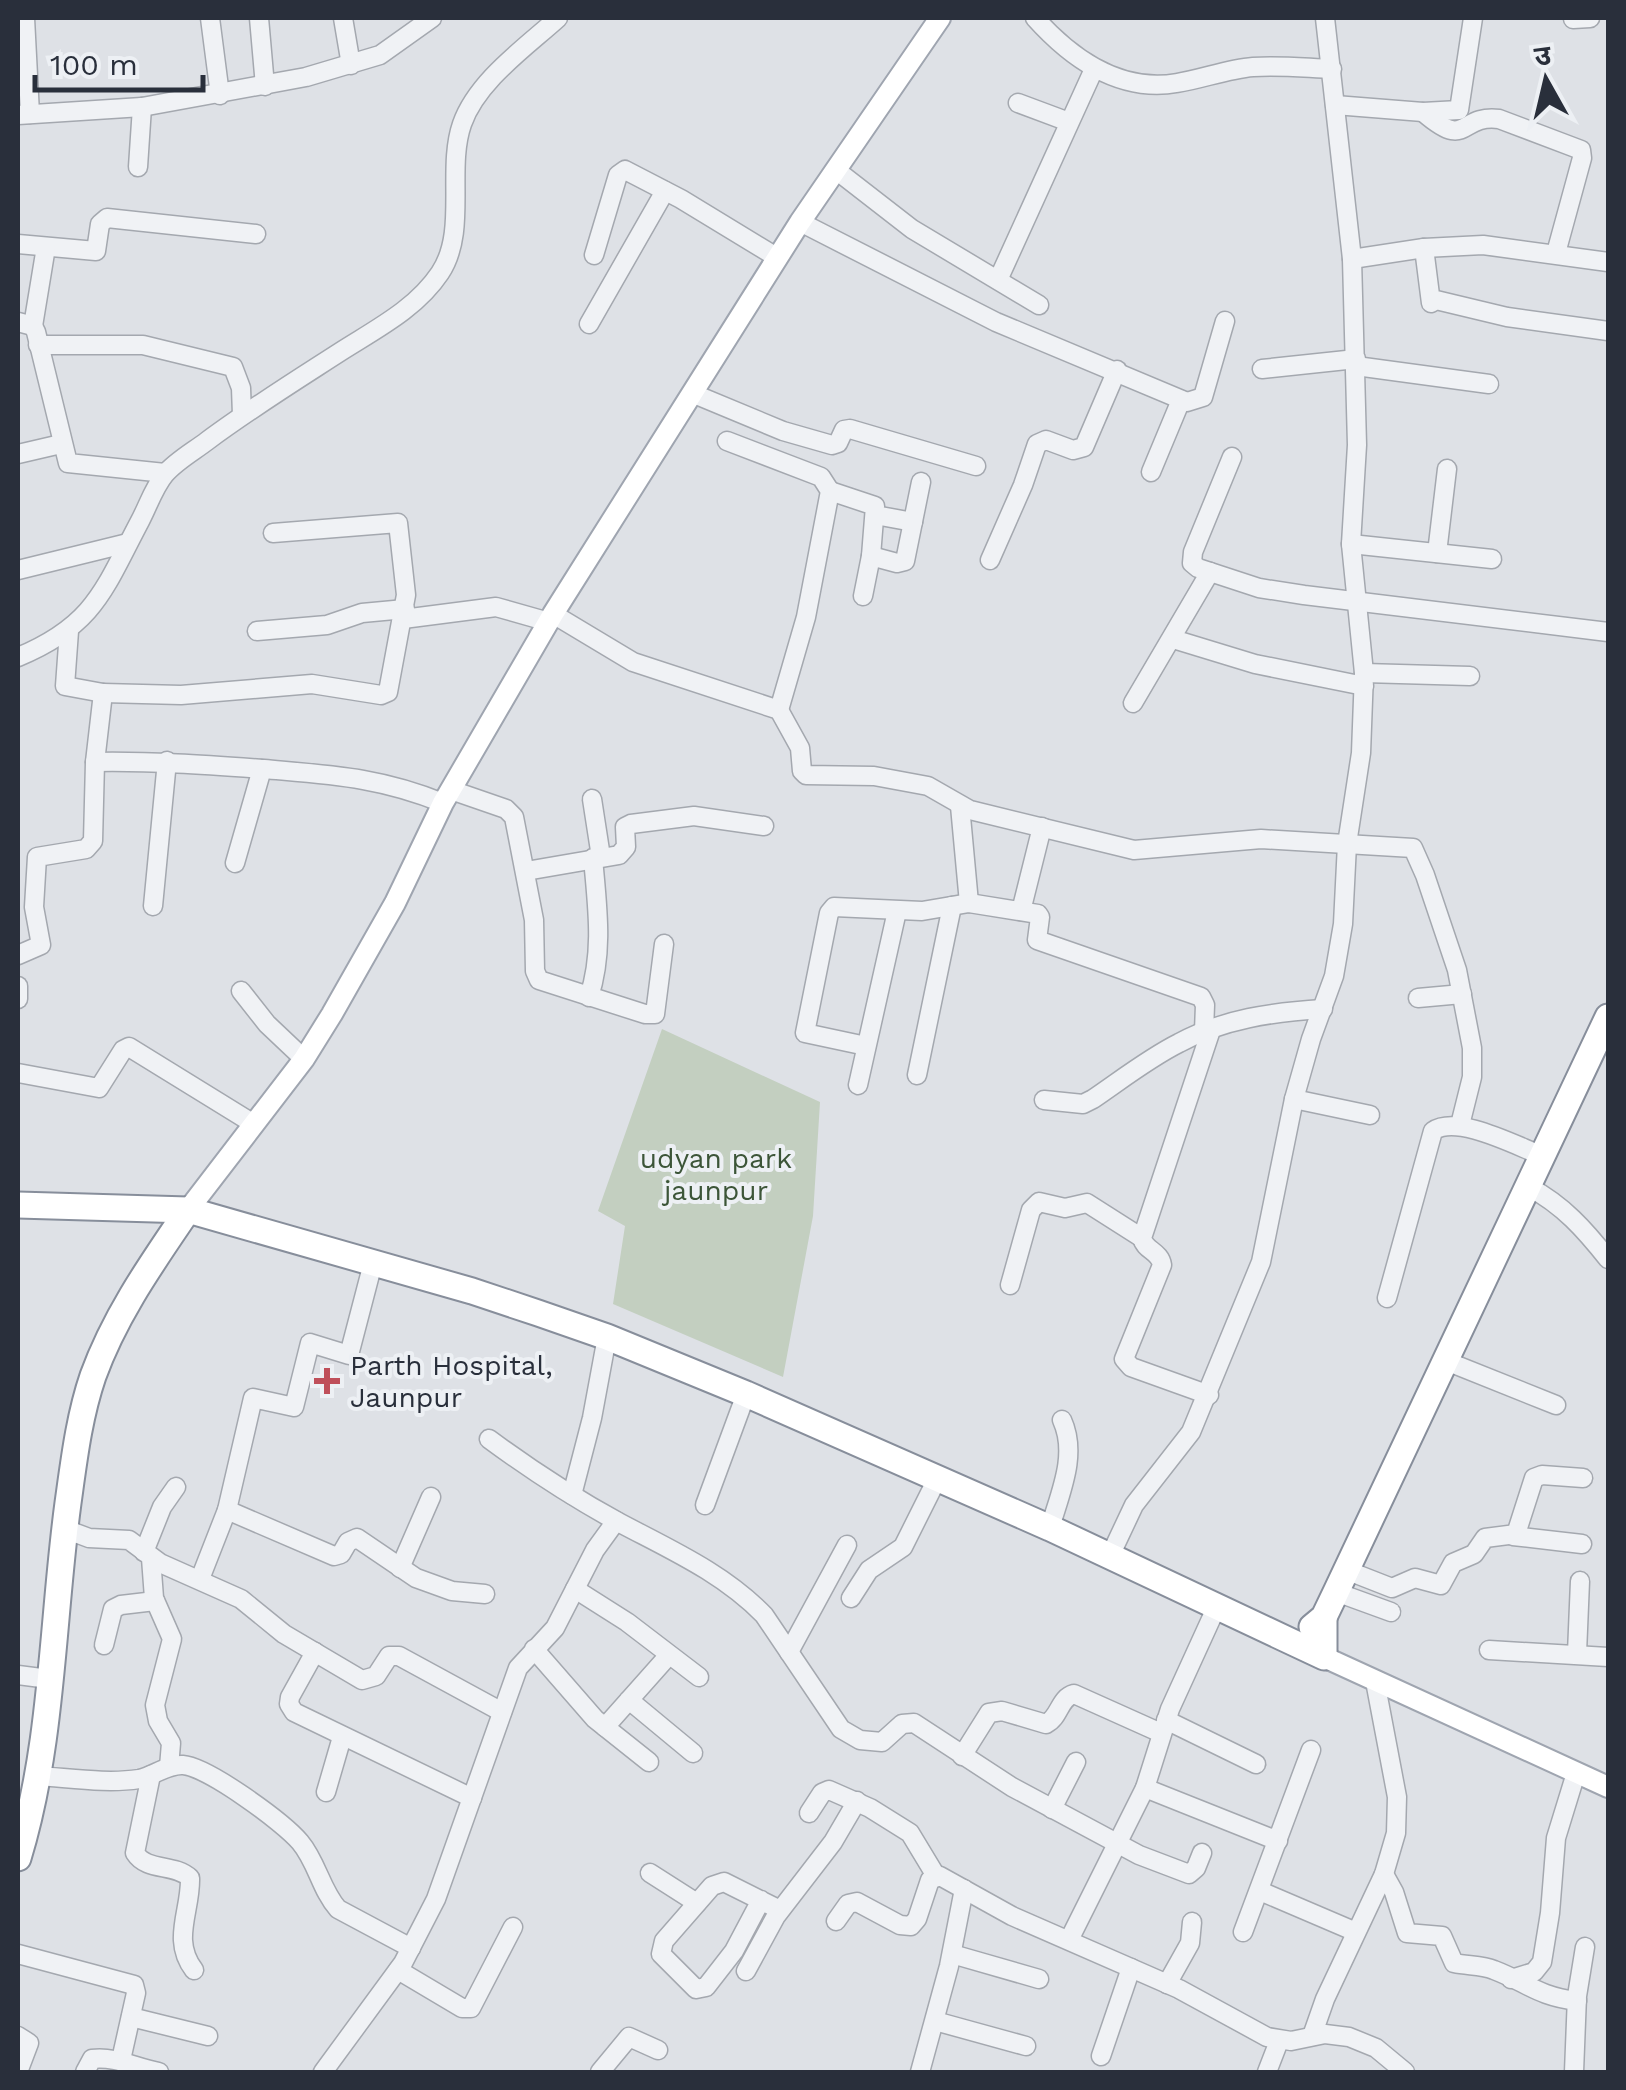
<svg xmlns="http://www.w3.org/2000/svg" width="1626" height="2090" viewBox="0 0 1626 2090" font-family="'Work Sans','Noto Sans Devanagari',sans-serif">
<rect width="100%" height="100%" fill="#dee1e6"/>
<polygon fill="#c3cfc0" points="662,1029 820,1102 813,1216 783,1377 613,1304 625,1226 598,1211"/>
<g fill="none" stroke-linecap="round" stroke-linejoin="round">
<g stroke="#a4a8af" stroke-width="21">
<g id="minor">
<polyline points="25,18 30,114"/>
<polyline points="210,18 220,95"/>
<polyline points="259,18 265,86"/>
<polyline points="343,18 351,65"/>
<path d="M 1035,18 C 1071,58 1119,93 1177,83 C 1202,79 1228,69 1253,67 C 1279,65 1306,68 1332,69"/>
<polyline points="1573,19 1590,18"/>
<polyline points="1018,103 1069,122"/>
<polyline points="1335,105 1423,112 1459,110 1473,18"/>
<path d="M 1423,112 C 1469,152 1458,114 1499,119 L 1581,150 L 1582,158 L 1556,253"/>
<polyline points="18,115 142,107 306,77 380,55 432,18"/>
<polyline points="138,167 142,107"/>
<polyline points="836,170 912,229 1039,305"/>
<polyline points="800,222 996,322 1187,402 1203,397 1225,321"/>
<polyline points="18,244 96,251 100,224 107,218 256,234"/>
<polyline points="1424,248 1431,303 1436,300 1507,317 1608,331"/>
<polyline points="594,255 618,175 625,170 681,199 778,258"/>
<polyline points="1352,259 1424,248 1483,245 1608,262"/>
<polyline points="998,280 1094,69"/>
<polyline points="18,322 33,326 36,332 68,463 165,473"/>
<polyline points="589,324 665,191"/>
<polyline points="33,326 46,247"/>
<polyline points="38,345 143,345 233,367 241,388 242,415"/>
<polyline points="1356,366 1489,384"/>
<polyline points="1262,369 1356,359"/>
<polyline points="694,394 783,431 832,445 838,443 844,430 850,429 976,466"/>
<polyline points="727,441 821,477 830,491 806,617 779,710"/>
<polyline points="18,454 61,444"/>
<polyline points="1232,457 1193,552 1192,563 1198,568 1259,588 1304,595 1608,632"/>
<polyline points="1151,472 1181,400"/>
<polyline points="830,491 875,506 871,556 863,596"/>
<polyline points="875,515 913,522"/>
<polyline points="1351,544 1492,559"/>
<polyline points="1437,553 1447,469"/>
<polyline points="871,556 897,563 905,561 921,482"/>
<polyline points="990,560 1023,485 1037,444 1046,440 1073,450 1084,447 1117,370"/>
<polyline points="18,570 128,543"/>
<polyline points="553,614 633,662 779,710 800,748 802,771 806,775 874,776 928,786 970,810 1134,850 1261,839 1413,848 1425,875 1457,970 1472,1048 1472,1077 1460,1125"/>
<polyline points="403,619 496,607 549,622"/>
<polyline points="257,631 327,625 362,613 405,609"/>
<polyline points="1173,639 1255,664 1364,686"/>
<path d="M 18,657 C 95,625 104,589 140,521 C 148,506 154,487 165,474 C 176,461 194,451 207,441 C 250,409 295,381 340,352 C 376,329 416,309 440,273 C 468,231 446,170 462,124 C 477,81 526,47 558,18"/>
<polyline points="1364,673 1470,676"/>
<polyline points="103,693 181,695 312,684 381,695 388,692 406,595 398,523 273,533"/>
<polyline points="1133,703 1210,572"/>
<path d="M 95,762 C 152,761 207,765 264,769 C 331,775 379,777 443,803"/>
<polyline points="451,790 506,809 514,817 534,920 535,971 539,980 645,1014 655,1014 664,944"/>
<polyline points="592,799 601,857"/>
<polyline points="960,806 969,903"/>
<polyline points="235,863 262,769"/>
<polyline points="526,871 619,855 626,847 625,827 631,824 694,816 764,826"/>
<polyline points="153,906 167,761"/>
<polyline points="1021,911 1042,827"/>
<polyline points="18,955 41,945 34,907 37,857 86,849 93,841 95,762 103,693 65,686 69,631"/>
<polyline points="18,986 18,999"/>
<polyline points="241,991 267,1024 304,1059"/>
<path d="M 589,997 C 604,951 597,905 593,858"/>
<polyline points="1418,998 1462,994"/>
<polyline points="866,1046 805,1033 829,913 834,907 922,911 969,903 1038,914 1040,917 1037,940 1201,997 1205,1005 1204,1031"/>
<polyline points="18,1073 99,1088 123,1050 129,1047 254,1124"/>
<polyline points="917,1075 952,906"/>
<polyline points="858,1085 897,911"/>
<polyline points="1294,1099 1370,1115"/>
<path d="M 1044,1100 L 1083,1104 L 1093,1099 C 1121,1080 1149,1058 1179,1043 C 1223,1019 1273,1012 1323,1009"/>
<path d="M 1529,1187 C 1563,1205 1585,1230 1608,1259"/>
<polyline points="1010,1285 1031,1210 1039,1202 1065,1208 1087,1203 1142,1238"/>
<path d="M 1387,1298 L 1433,1131 C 1457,1114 1516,1146 1543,1156"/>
<polyline points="1446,1361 1556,1405"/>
<path d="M 1209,1395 L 1131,1367 L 1124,1359 L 1162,1265 C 1160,1251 1145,1251 1142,1238 L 1211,1030"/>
<path d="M 489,1439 C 531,1470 574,1498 620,1523 C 671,1550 723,1573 764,1615 L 841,1729 L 860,1740 L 882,1742 L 902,1724 L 914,1723 L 1012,1787 L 1139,1855 L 1189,1874 L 1196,1868 L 1202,1853"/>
<polyline points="572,1495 592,1418 607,1337"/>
<polyline points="705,1505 746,1394"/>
<polyline points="227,1510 334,1556 341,1554 348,1542 357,1538 416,1578 452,1591 485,1594"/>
<path d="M 1050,1528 C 1060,1493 1078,1455 1062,1420"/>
<polyline points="65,1529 89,1538 129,1540 160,1563 241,1599 284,1634 362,1680 376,1676 389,1656 399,1656 502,1712"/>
<polyline points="1513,1536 1582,1544"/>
<polyline points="144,1552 162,1507 176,1487"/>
<polyline points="1110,1556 1134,1505 1191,1432 1261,1262 1294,1099 1311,1039 1334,976 1343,924 1347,844 1361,753 1364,673 1351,544 1357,445 1352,259 1325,18"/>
<polyline points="151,1558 154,1598 172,1639 155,1705 158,1721 171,1743 169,1767"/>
<polyline points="400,1568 431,1497"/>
<polyline points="1346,1570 1392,1588 1415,1578 1441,1585 1453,1563 1474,1554 1485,1538 1516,1534 1534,1478 1542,1475 1583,1478"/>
<polyline points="200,1579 227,1510 253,1398 294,1407 310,1343 349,1355 373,1263"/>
<polyline points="575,1589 627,1622 699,1677"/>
<polyline points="1336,1592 1391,1612"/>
<polyline points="851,1598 869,1570 903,1547 937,1479"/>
<polyline points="104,1645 113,1609 121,1605 155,1601"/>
<polyline points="534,1649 595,1719 649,1762"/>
<polyline points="1489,1650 1608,1657"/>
<polyline points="315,1652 290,1697 289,1704 294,1712 472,1798"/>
<polyline points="789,1652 847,1545"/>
<polyline points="1577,1653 1580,1581"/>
<polyline points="18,1675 49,1679"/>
<polyline points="629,1700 693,1753"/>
<polyline points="1166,1720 1256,1764"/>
<polyline points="605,1727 669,1655"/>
<path d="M 962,1756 L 989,1713 L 1002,1711 L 1046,1724 C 1060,1717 1059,1698 1074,1694 L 1161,1733"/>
<path d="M 151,1775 L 135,1853 C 147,1872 174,1863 190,1878 C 191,1911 171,1940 194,1970"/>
<path d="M 37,1776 C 70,1778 107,1784 139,1779 C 154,1776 167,1764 183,1765 C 208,1767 283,1822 300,1842 C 317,1862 321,1890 338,1909 L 411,1948"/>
<polyline points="1145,1788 1278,1841"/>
<polyline points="326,1792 342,1737"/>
<polyline points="1052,1809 1076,1762"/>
<polyline points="809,1813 822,1793 829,1790 870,1808 910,1833 936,1876"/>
<polyline points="650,1873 697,1903"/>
<path d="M 1384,1874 L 1394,1892 L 1407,1933 L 1442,1936 L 1454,1963 C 1468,1966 1482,1965 1494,1970 C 1528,1983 1537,1996 1577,2001"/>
<polyline points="1260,1891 1356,1932"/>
<polyline points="761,1900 734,1951 706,1987 696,1989 661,1954 664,1941 712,1886 724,1882 780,1910"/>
<polyline points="836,1921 848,1904 857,1902 900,1925 911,1926 917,1919 930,1880 940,1876 1012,1916 1179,1989 1267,2037 1291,2041 1325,2034 1349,2037 1376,2048 1405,2072"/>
<polyline points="1243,1932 1311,1750"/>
<polyline points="1069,1940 1145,1788 1170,1709 1217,1606"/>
<polyline points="18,1954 134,1985 136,1993 121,2060"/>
<polyline points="952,1954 1039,1979"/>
<polyline points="398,1970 462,2008 471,2008 513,1927"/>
<polyline points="746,1971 776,1916 833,1842 857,1801"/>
<polyline points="1511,1979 1534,1972 1542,1962 1550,1913 1556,1838 1576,1773"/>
<polyline points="1167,1984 1190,1943 1192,1922"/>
<polyline points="131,2017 208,2036"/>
<polyline points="935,2021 1026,2046"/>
<polyline points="18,2036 29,2043 18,2072"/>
<polyline points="1312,2036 1325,1999 1384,1874 1396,1833 1397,1797 1375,1681"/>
<polyline points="1101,2056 1131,1968"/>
<path d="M 85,2072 L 92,2059 C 116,2056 136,2068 159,2072"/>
<polyline points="323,2072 403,1963 436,1899 518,1668 555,1628 595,1550 616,1521"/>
<polyline points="600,2072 629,2037 658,2050"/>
<polyline points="920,2072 949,1966 964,1889"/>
<polyline points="1267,2072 1279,2041"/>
<polyline points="1574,2072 1577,1996 1585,1947"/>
</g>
</g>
<g stroke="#9fa5b0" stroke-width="24">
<g id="major">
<polyline points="188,1210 304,1059 332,1014 395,903 443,803 553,614 800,222 940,18"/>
<polyline points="1324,1657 1608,1787"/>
</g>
</g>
<g stroke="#878e9b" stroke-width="29">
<g id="highway">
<polyline points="18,1205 188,1210 472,1291 538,1313 607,1337 746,1394 1050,1528 1324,1657 1324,1617"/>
<polyline points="1312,1627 1324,1617 1336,1592 1608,1017"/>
<path d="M 18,1858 C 53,1744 52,1621 68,1503 C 74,1460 79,1417 93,1376 C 115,1315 152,1263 188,1210"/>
</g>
</g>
<use href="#minor" stroke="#f0f2f5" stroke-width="18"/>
<use href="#major" stroke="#fff" stroke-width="20"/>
<use href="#highway" stroke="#fff" stroke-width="25"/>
</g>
<path fill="#bf4f5a" stroke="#edf0f4" stroke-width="4" d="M322 1366h10v10h10v10h-10v10h-10v-10h-10v-10h10z"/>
<g text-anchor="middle" stroke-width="8" stroke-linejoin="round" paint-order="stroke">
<g font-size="28" fill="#3c5538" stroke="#edf0f4">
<text x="716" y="1168">udyan park<tspan x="716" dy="32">jaunpur</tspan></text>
</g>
<g font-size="28" fill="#292f3b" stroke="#edf0f4" text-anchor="start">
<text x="350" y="1375">Parth Hospital,<tspan x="350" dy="32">Jaunpur</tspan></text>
</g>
</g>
<rect width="1626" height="2090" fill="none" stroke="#292f3b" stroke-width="40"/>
<g transform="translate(1546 80) rotate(352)" stroke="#edf0f4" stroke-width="8" paint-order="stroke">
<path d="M0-8L18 38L0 25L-18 38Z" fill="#292f3b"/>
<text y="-15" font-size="28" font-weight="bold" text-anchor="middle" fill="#292f3b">उ</text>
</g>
<path d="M35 75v15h168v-15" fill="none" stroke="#292f3b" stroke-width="5"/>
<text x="50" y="75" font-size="30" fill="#292f3b" stroke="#edf0f4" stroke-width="8" paint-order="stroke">100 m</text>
</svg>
